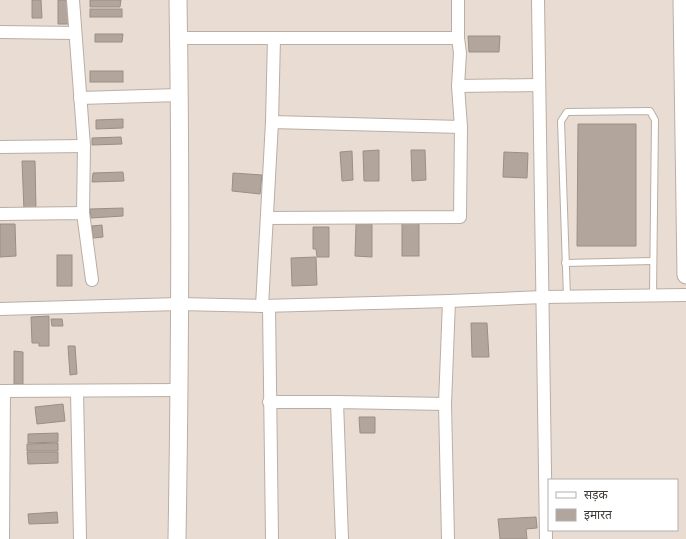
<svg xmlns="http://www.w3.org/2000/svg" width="686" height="539" viewBox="0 0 686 539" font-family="'Noto Sans','Noto Sans Devanagari',sans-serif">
<rect width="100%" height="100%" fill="#e9ddd3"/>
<g fill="#b1a59c" stroke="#9a8f86">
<polygon points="32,0 41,0 42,18 32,18"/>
<polygon points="58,0 69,0 70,24 58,24"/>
<polygon points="90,0 121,0 120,7 90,7"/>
<rect x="90" y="9" width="32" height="8"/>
<polygon points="95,34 123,34 122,42 95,42"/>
<polygon points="468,36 500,36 499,52 469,52"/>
<rect x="90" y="71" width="33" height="11"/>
<polygon points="123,119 123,128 96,129 96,120"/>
<polygon points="578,124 636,124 636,246 577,246"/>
<polygon points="121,137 122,144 92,145 92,138"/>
<polygon points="379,150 379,181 364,181 363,151"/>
<polygon points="411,150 425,150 426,180 412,181"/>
<polygon points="352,151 353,180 342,181 340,152"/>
<polygon points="504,152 528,153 527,178 503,177"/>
<polygon points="22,161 35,161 36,210 24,211"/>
<polygon points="123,172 124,181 92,182 93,173"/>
<polygon points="233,173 262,175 260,194 232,191"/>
<polygon points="123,208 123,216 91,218 90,209"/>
<rect x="402" y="223" width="17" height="33"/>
<polygon points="0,224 15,224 16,256 0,257"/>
<polygon points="356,224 372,224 372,257 355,256"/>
<polygon points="102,225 103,237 93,238 92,226"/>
<polygon points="313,227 329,227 329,257 317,257 316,249 313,249"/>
<rect x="57" y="255" width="15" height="31"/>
<polygon points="316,257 317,285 292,286 291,258"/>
<polygon points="49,316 49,346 39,346 39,343 32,343 31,317"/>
<polygon points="51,319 62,319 63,326 52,326"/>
<polygon points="471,323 487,323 489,357 472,357"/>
<polygon points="68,346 75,346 77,374 70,375"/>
<polygon points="14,351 23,352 23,384 14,384"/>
<polygon points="63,404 65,421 37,424 35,407"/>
<polygon points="359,417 375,417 375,433 360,433"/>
<polygon points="58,433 58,442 28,443 28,434"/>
<polygon points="58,443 58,451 27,451 27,444"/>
<polygon points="27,452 58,452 58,463 28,464"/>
<polygon points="57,512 58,523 29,524 28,514"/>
<polygon points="536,517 537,528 526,529 527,539 500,539 498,519"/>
</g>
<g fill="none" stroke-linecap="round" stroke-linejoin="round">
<g stroke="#b9aea5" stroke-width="8">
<g id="lane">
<polyline points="565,263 652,261"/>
<polyline points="567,297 561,121 567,112 650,111 655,120 653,296"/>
</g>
</g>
<g stroke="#b9aea5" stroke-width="14">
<g id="street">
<polyline points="73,0 84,146 83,213"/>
<polyline points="538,0 546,539"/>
<polyline points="0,32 75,33"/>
<polyline points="178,38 458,38"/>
<polyline points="458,86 539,85"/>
<polyline points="80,98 179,95"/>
<polyline points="272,122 274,38"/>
<polyline points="0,147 84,146"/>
<polyline points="0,214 83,213 92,280"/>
<polyline points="267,218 460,217 461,127"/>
<polyline points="262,306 272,122 461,127 458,86 460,53 458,38 458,0"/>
<polyline points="269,306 272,539"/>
<polyline points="0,309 179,304 262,306 449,301 543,297 686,295"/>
<polyline points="0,391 179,390"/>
<polyline points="77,391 80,539"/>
<polyline points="269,402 337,402"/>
<polyline points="445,404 448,539"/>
<polyline points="3,539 4,391"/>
<polyline points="342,539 337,402 445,404 449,301"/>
</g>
</g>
<g stroke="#b9aea5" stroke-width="19">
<g id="secondary">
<polyline points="682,0 686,275"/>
<path d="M 177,539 C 180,359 181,180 178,0"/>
</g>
</g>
<use href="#lane" stroke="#fff" stroke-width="6"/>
<use href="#street" stroke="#fff" stroke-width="12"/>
<use href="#secondary" stroke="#fff" stroke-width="17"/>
</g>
<rect x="548" y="479" width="130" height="52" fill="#ffffff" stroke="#b2b0af"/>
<rect x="556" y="492" width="20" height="6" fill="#ffffff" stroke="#b2b0af"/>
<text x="584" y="499" font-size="12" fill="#3f3a36">सड़क</text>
<rect x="556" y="509" width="20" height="12" fill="#b1a59c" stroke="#b2b0af"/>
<text x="584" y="519" font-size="12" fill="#3f3a36">इमारत</text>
</svg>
